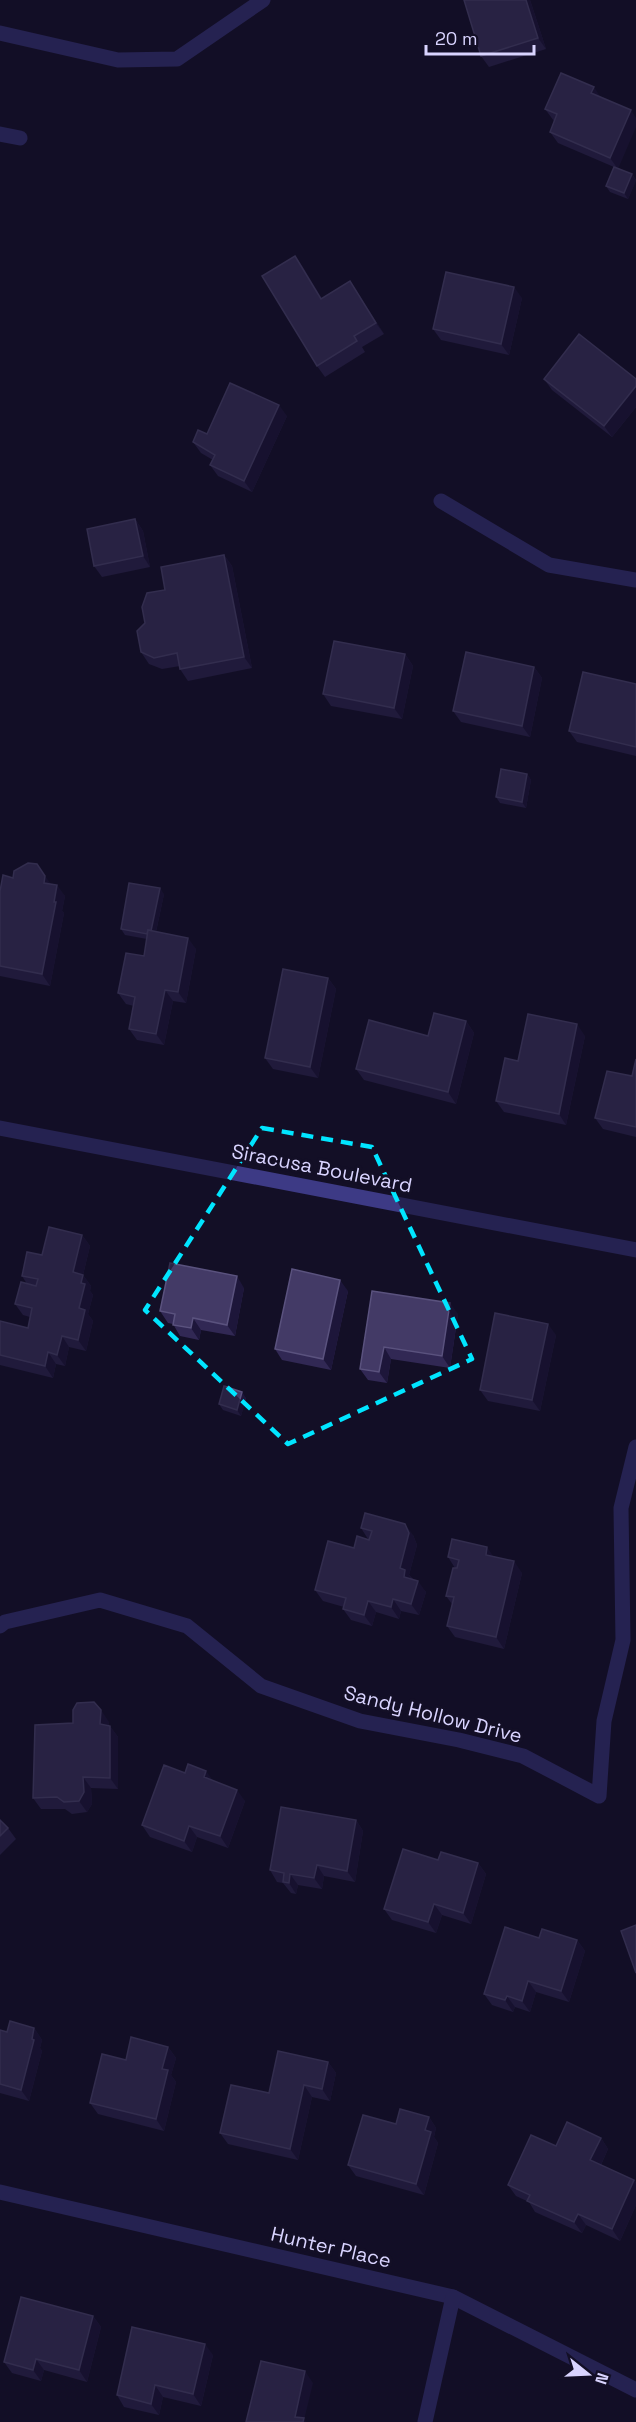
<svg xmlns="http://www.w3.org/2000/svg" width="636" height="2422" viewBox="0 0 636 2422" font-family="'Space Grotesk',sans-serif">
<rect width="100%" height="100%" fill="#130f26"/>
<g fill="none" stroke-linecap="round" stroke-linejoin="round">
<g stroke="#3d3a85" stroke-width="15">
<polyline points="0,33 118,60 177,59 263,0"/>
<polyline points="0,134 20,138"/>
</g>
<g stroke="#3d3a85" stroke-width="15">
<polyline points="441,501 549,565 636,580"/>
<polyline points="0,1128 636,1250"/>
<polyline points="0,1626 5,1622 100,1600 187,1626 261,1686 360,1721 459,1740 523,1756 599,1796 604,1721 623,1640 621,1508 636,1447"/>
<polyline points="0,2192 453,2297 636,2390"/>
<polyline points="425,2422 453,2297"/>
</g>
</g>
<g fill="#312854">
<polygon points="464,0 530,0 546,49 489,67 481,56"/>
<polygon points="561,73 618,168 632,174 636,180 628,199 610,192 606,186 614,167 558,143 550,132 554,121 545,109"/>
<polygon points="295,256 322,299 350,281 384,334 362,347 365,352 325,377 317,366"/>
<polygon points="522,298 509,355 441,340 433,329"/>
<polygon points="544,379 636,379 636,407 612,437 552,390"/>
<polygon points="287,416 252,492 218,476 210,465 213,460 201,453 193,442 207,434"/>
<polygon points="135,519 143,531 150,567 102,577 94,566"/>
<polygon points="224,555 232,566 252,668 188,681 180,669 180,666 162,669 149,664 141,652 145,623 165,590"/>
<polygon points="405,654 413,666 402,719 331,706 323,694"/>
<polygon points="534,667 542,678 530,737 461,722 453,711"/>
<polygon points="636,684 636,756 577,742 569,731"/>
<polygon points="527,774 531,780 526,808 500,803 496,797"/>
<polygon points="51,884 65,896 62,911 64,913 50,986 0,976 0,891"/>
<polygon points="164,894 156,932 196,949 186,1003 173,1001 164,1045 137,1040 129,1029 134,1006 126,1004 118,993 144,956 147,939 125,935 121,929"/>
<polygon points="328,978 336,989 318,1078 273,1069 265,1058"/>
<polygon points="466,1021 474,1033 456,1104 364,1080 356,1069 428,1036"/>
<polygon points="585,1036 566,1125 504,1112 496,1101 518,1061"/>
<polygon points="636,1059 636,1137 603,1129 595,1118 632,1076"/>
<polygon points="82,1235 90,1246 83,1275 91,1286 90,1291 93,1295 88,1314 93,1321 86,1351 69,1347 65,1366 56,1364 53,1378 0,1365 0,1321 28,1328 30,1317 23,1315 15,1304 27,1284 22,1276 42,1255"/>
<polygon points="244,1288 235,1336 201,1330 199,1340 180,1336 173,1324 168,1323 160,1311"/>
<polygon points="348,1291 331,1370 282,1360 275,1349"/>
<polygon points="372,1291 458,1314 450,1368 391,1359 387,1383 368,1380 360,1369"/>
<polygon points="556,1335 540,1411 488,1401 480,1390"/>
<polygon points="246,1398 241,1416 223,1410 219,1404"/>
<polygon points="361,1528 413,1535 417,1545 409,1575 426,1592 419,1615 401,1611 399,1619 376,1612 372,1626 351,1620 343,1609 344,1607 323,1601 315,1590 354,1548 368,1539"/>
<polygon points="494,1556 522,1573 504,1649 455,1637 447,1626 452,1604 446,1596 455,1568 448,1557"/>
<polygon points="109,1722 109,1725 118,1737 118,1789 91,1788 92,1804 87,1812 72,1814 65,1809 41,1809 33,1798"/>
<polygon points="185,1773 213,1781 245,1801 228,1848 197,1837 192,1852 150,1837 142,1825"/>
<polygon points="0,1820 8,1828 16,1839 0,1855"/>
<polygon points="356,1820 363,1831 355,1882 324,1876 322,1889 298,1885 296,1894 291,1893 283,1883 277,1882 270,1870"/>
<polygon points="438,1860 478,1863 486,1874 471,1924 442,1915 436,1933 392,1920 384,1909"/>
<polygon points="539,1938 577,1940 585,1951 569,2002 536,1992 530,2012 515,2007 513,2012 492,2005 484,1994"/>
<polygon points="34,2028 42,2040 40,2048 42,2051 29,2101 0,2093 0,2030 7,2032"/>
<polygon points="168,2047 176,2058 171,2075 176,2082 164,2131 98,2114 90,2103 126,2060"/>
<polygon points="328,2062 336,2073 330,2101 312,2097 298,2160 228,2144 220,2133 269,2093"/>
<polygon points="429,2117 436,2128 434,2137 438,2143 424,2195 356,2176 348,2165 396,2124"/>
<polygon points="601,2138 608,2149 601,2165 634,2180 636,2183 636,2205 620,2241 586,2225 582,2233 535,2212 529,2202 516,2196 508,2185 556,2146"/>
<polygon points="93,2316 101,2327 87,2382 44,2370 41,2381 12,2373 4,2362"/>
<polygon points="213,2355 201,2406 163,2397 159,2415 124,2407 117,2395"/>
</g>
<g fill="#1d163a">
<polygon points="526,0 530,0 546,49 538,38"/>
<polygon points="594,87 601,98 591,93"/>
<polygon points="631,110 636,118 636,127 618,169 610,158"/>
<polygon points="632,174 636,181 628,199 624,193"/>
<polygon points="295,256 303,267 329,310 321,299"/>
<polygon points="350,281 358,293 384,334 376,323"/>
<polygon points="514,287 522,298 509,355 501,344"/>
<polygon points="636,386 636,407 612,437 604,426"/>
<polygon points="279,405 287,416 252,492 244,481"/>
<polygon points="135,519 143,531 150,567 143,556"/>
<polygon points="224,555 232,566 252,668 244,657"/>
<polygon points="405,654 413,666 402,719 394,708"/>
<polygon points="534,667 542,678 530,737 522,726"/>
<polygon points="527,774 531,780 526,808 522,802"/>
<polygon points="45,876 53,887 44,883"/>
<polygon points="57,885 65,896 62,911 64,913 50,986 42,974"/>
<polygon points="160,888 164,894 154,941 150,935"/>
<polygon points="188,938 196,949 186,1003 178,992"/>
<polygon points="328,978 336,989 318,1078 310,1067"/>
<polygon points="165,990 173,1001 164,1045 156,1034"/>
<polygon points="466,1021 474,1033 456,1104 448,1092"/>
<polygon points="577,1024 585,1036 566,1125 559,1114"/>
<polygon points="82,1235 90,1246 81,1283 73,1272"/>
<polygon points="83,1275 91,1286 90,1291 93,1295 88,1314 93,1321 86,1351 78,1340 79,1308 81,1283"/>
<polygon points="237,1276 244,1288 235,1336 227,1325"/>
<polygon points="340,1280 348,1291 331,1370 323,1359"/>
<polygon points="450,1303 458,1314 450,1368 442,1356"/>
<polygon points="193,1318 201,1330 199,1340 191,1328"/>
<polygon points="548,1324 556,1335 540,1411 532,1400"/>
<polygon points="62,1336 69,1347 65,1366 57,1355"/>
<polygon points="384,1347 391,1359 387,1383 379,1372"/>
<polygon points="48,1352 56,1364 53,1378 45,1366"/>
<polygon points="242,1392 246,1398 241,1416 237,1410"/>
<polygon points="405,1524 413,1535 417,1545 409,1575 413,1582 404,1577 400,1568"/>
<polygon points="487,1547 495,1559 486,1555"/>
<polygon points="514,1561 522,1573 504,1649 496,1637"/>
<polygon points="418,1581 426,1592 419,1615 411,1604"/>
<polygon points="393,1599 401,1611 399,1619 391,1607"/>
<polygon points="368,1601 376,1612 372,1626 364,1615"/>
<polygon points="101,1710 109,1722 108,1735 100,1724"/>
<polygon points="110,1726 118,1737 118,1789 110,1778"/>
<polygon points="206,1771 214,1782 204,1777"/>
<polygon points="83,1777 91,1788 92,1804 87,1812 79,1801"/>
<polygon points="237,1790 245,1801 228,1848 220,1836"/>
<polygon points="356,1820 363,1831 355,1882 347,1871"/>
<polygon points="189,1826 197,1837 192,1852 184,1841"/>
<polygon points="478,1863 486,1874 471,1924 463,1913"/>
<polygon points="317,1865 324,1876 322,1889 314,1878"/>
<polygon points="290,1874 298,1885 296,1894 289,1883"/>
<polygon points="434,1904 442,1915 436,1933 428,1922"/>
<polygon points="577,1940 585,1951 569,2002 561,1991"/>
<polygon points="528,1981 536,1992 530,2012 522,2001"/>
<polygon points="507,1996 515,2007 513,2012 505,2000"/>
<polygon points="34,2028 42,2040 40,2048 42,2051 29,2101 21,2090"/>
<polygon points="168,2047 176,2058 171,2075 176,2082 164,2131 156,2119 162,2069"/>
<polygon points="328,2062 336,2073 330,2101 322,2089"/>
<polygon points="304,2085 312,2097 298,2160 290,2149"/>
<polygon points="429,2117 436,2128 434,2137 438,2143 424,2195 416,2184 425,2130"/>
<polygon points="601,2138 608,2149 598,2171 590,2160"/>
<polygon points="634,2180 636,2183 636,2205 620,2241 612,2229"/>
<polygon points="578,2214 586,2225 582,2233 574,2222"/>
<polygon points="93,2316 101,2327 87,2382 79,2370"/>
<polygon points="205,2344 213,2355 201,2406 193,2394"/>
<polygon points="36,2359 44,2370 41,2381 33,2370"/>
<polygon points="305,2371 313,2383 304,2420 306,2422 299,2422 295,2417"/>
<polygon points="155,2385 163,2397 159,2415 151,2404"/>
</g>
<g fill="#433a66" stroke="#5a527e" stroke-width="1.5">
<polygon points="464,0 526,0 538,38 481,56"/>
<polygon points="561,73 594,87 591,93 631,110 610,158 550,132 557,114 545,109"/>
<polygon points="614,167 632,174 624,193 606,186"/>
<polygon points="295,256 321,299 350,281 376,323 354,336 357,341 317,366 262,276"/>
<polygon points="446,272 514,287 501,344 433,329"/>
<polygon points="579,334 636,379 636,386 604,426 544,379"/>
<polygon points="230,383 279,405 244,481 210,465 215,455 193,442 198,430 207,434"/>
<polygon points="135,519 143,556 94,566 87,529"/>
<polygon points="224,555 244,657 180,669 177,653 154,658 141,652 137,631 145,623 142,607 147,593 165,590 161,567"/>
<polygon points="334,641 405,654 394,708 323,694"/>
<polygon points="466,652 534,667 522,726 453,711"/>
<polygon points="583,672 636,684 636,747 569,731"/>
<polygon points="501,769 527,774 522,802 496,797"/>
<polygon points="28,863 37,864 45,876 44,883 57,885 54,902 56,902 42,974 0,966 0,891 3,875 13,878 14,871"/>
<polygon points="129,883 160,888 151,931 148,930 147,934 121,929"/>
<polygon points="148,930 188,938 178,992 165,990 156,1034 129,1029 135,997 118,993 126,953 144,956"/>
<polygon points="283,969 328,978 310,1067 265,1058"/>
<polygon points="434,1013 466,1021 448,1092 356,1069 369,1020 428,1036"/>
<polygon points="528,1014 577,1024 559,1114 496,1101 505,1058 518,1061"/>
<polygon points="636,1059 636,1127 595,1118 607,1071 632,1076"/>
<polygon points="49,1227 82,1235 73,1272 83,1275 81,1283 85,1284 79,1308 85,1310 78,1340 62,1336 57,1355 48,1352 45,1366 0,1355 0,1321 28,1328 32,1308 15,1304 21,1282 36,1286 38,1279 22,1276 27,1252 42,1255"/>
<polygon points="170,1263 237,1276 227,1325 193,1318 191,1328 173,1325 175,1314 160,1311"/>
<polygon points="292,1269 340,1280 323,1359 275,1349"/>
<polygon points="372,1291 450,1303 442,1356 384,1347 379,1372 360,1369"/>
<polygon points="495,1313 548,1324 532,1400 480,1390"/>
<polygon points="224,1386 242,1392 237,1410 219,1404"/>
<polygon points="365,1513 405,1524 409,1533 400,1568 405,1570 404,1577 418,1581 411,1604 393,1599 391,1607 368,1601 364,1615 343,1609 346,1598 315,1590 328,1541 354,1548 357,1536 369,1540 372,1531 361,1528"/>
<polygon points="452,1539 487,1547 486,1555 514,1561 496,1637 447,1626 454,1597 446,1596 453,1568 457,1568 459,1560 448,1557"/>
<polygon points="94,1702 101,1710 100,1724 110,1726 110,1778 83,1777 84,1792 79,1801 64,1802 57,1797 33,1798 35,1725 73,1723 73,1710 77,1703"/>
<polygon points="188,1764 206,1771 204,1777 237,1790 220,1836 189,1826 184,1841 142,1825 164,1765 185,1773"/>
<polygon points="281,1807 356,1820 347,1871 317,1865 314,1878 290,1874 289,1883 283,1882 284,1873 270,1870"/>
<polygon points="0,1820 8,1828 0,1836"/>
<polygon points="403,1849 438,1860 441,1852 478,1863 463,1913 434,1904 428,1922 384,1909"/>
<polygon points="636,1925 636,1973 621,1931"/>
<polygon points="505,1927 539,1938 542,1929 577,1940 561,1991 528,1981 522,2001 507,1996 505,2000 484,1994"/>
<polygon points="10,2021 34,2028 32,2039 34,2040 21,2090 0,2084 0,2030 7,2032"/>
<polygon points="131,2037 168,2047 162,2069 168,2070 156,2119 90,2103 102,2054 126,2060"/>
<polygon points="278,2051 328,2062 322,2089 304,2085 290,2149 220,2133 231,2085 269,2093"/>
<polygon points="400,2109 429,2117 425,2130 431,2132 416,2184 348,2165 363,2115 396,2124"/>
<polygon points="567,2122 601,2138 590,2160 634,2180 612,2229 578,2214 574,2222 527,2201 530,2195 508,2185 531,2135 556,2146"/>
<polygon points="21,2297 93,2316 79,2370 36,2359 33,2370 4,2362"/>
<polygon points="132,2327 205,2344 193,2394 155,2385 151,2404 117,2395"/>
<polygon points="261,2361 305,2371 295,2417 304,2418 303,2422 246,2422"/>
</g>
<path d="M0 0H636V2422H0ZM 262,1128 L 372,1147 L 472,1359 L 288,1444 L 145,1310 Z" fill="#130f26" fill-opacity=".55" fill-rule="evenodd"/>
<path fill="none" stroke="#00e5ff" stroke-width="4.5" stroke-dasharray="12 8" stroke-linejoin="round" d="M 262,1128 L 372,1147 L 472,1359 L 288,1444 L 145,1310 Z"/>
<g text-anchor="middle" stroke-width="6" stroke-linejoin="round" paint-order="stroke">
<g font-size="20" fill="#d9d4ff" stroke="#130f26">
<text transform="translate(322 1168) rotate(11)" y="7">Siracusa Boulevard</text>
<text transform="translate(433 1714) rotate(14)" y="7">Sandy Hollow Drive</text>
<text transform="translate(331 2247) rotate(13)" y="7">Hunter Place</text>
</g>
</g>
<g transform="translate(588 2374) rotate(108)" stroke="#130f26" stroke-width="4.5" paint-order="stroke">
<path d="M0-4.5L10 22L0 15L-10 22Z" fill="#d9d4ff"/>
<text y="-9" font-size="16" font-weight="bold" text-anchor="middle" fill="#d9d4ff">N</text>
</g>
<path d="M426 45v9h108v-9" fill="none" stroke="#d9d4ff" stroke-width="3"/>
<text x="435" y="45" font-size="18" fill="#d9d4ff" stroke="#130f26" stroke-width="4.5" paint-order="stroke">20 m</text>
</svg>
